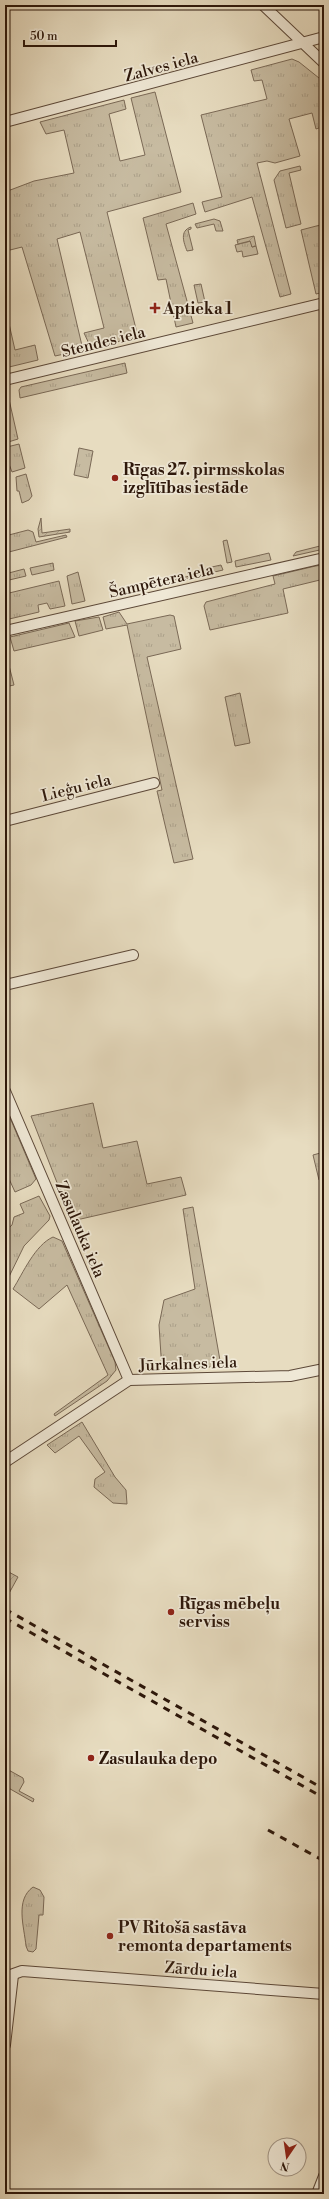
<svg xmlns="http://www.w3.org/2000/svg" width="329" height="2199" viewBox="0 0 329 2199" font-family="'Libre Bodoni',serif">
<defs>
<pattern id="grass-tufts" width="24" height="20" patternUnits="userSpaceOnUse"><rect width="24" height="20" fill="#c7bba1"/><path d="M3 7l-1-3M5 7V3M7 7l1-3M15 17l-1-3M17 17v-4M19 17l1-3" fill="none" stroke="#aba089"/></pattern>
<pattern id="garden-furrows" width="10" height="10" patternUnits="userSpaceOnUse"><rect width="10" height="10" fill="#c7bba1"/><path d="M-1 1l2-2M0 10L10 0M9 11l2-2" fill="none" stroke="#aba089"/></pattern>
</defs>
<rect width="100%" height="100%" fill="#e7dcc0"/>
<filter id="stains"><feTurbulence type="fractalNoise" baseFrequency=".005" numOctaves="4"/><feColorMatrix values="0 0 0 0 .2 0 0 0 0 .09 0 0 0 0 .02 0 0 0 .5 -.17"/></filter>
<radialGradient id="worn" r=".72"><stop offset=".6" stop-color="#630" stop-opacity="0"/><stop offset="1" stop-color="#630" stop-opacity=".3"/></radialGradient>
<g fill="url(#grass-tufts)" stroke="#7a6956">
<polygon points="292,59 299,62 324,82 324,126 316,129 312,113 289,119 300,156 275,163 267,161 257,163 291,294 280,297 252,197 205,212 202,202 222,197 201,115 267,99 262,80 254,81 251,70"/>
<polygon points="155,92 181,192 107,212 138,337 91,348 84,333 104,328 80,232 57,239 83,350 55,356 22,247 6,251 5,250 5,192 34,181 74,173 64,130 46,134 40,122 124,100 126,109 109,114 120,161 145,155 131,98"/>
<polygon points="300,166 301,170 289,173 301,224 286,228 274,180 280,171"/>
<polygon points="193,203 196,214 166,224 193,323 176,327 166,279 158,280 143,218"/>
<polygon points="214,219 220,221 223,231 216,231 214,224 197,228 195,224"/>
<polygon points="324,224 324,292 316,294 301,230"/>
<path d="M 191,227 L 191,229 L 188,230 L 193,250 L 187,251 C 184,243 179,231 191,227 Z"/>
<polygon points="251,241 252,247 256,246 258,254 243,257 242,251 237,252 235,245"/>
<polygon points="201,284 205,302 198,303 194,285"/>
<polygon points="5,306 15,350 35,345 38,360 5,368"/>
<polygon points="125,363 127,373 20,398 19,390 21,387"/>
<polygon points="8,395 18,439 5,443 5,397"/>
<polygon points="19,444 25,468 12,472 6,456 9,455 7,447"/>
<polygon points="79,448 93,451 88,478 74,475"/>
<polygon points="26,474 32,496 29,500 22,503 19,491 17,491 16,477"/>
<polygon points="28,530 33,532 36,542 66,535 67,537 5,553 5,536"/>
<polygon points="227,540 232,562 227,563 223,541"/>
<polygon points="324,545 324,549 293,556 296,552"/>
<polygon points="269,553 271,560 236,567 235,561"/>
<polygon points="53,563 54,570 32,575 30,568"/>
<polygon points="324,564 324,579 283,589 288,613 210,630 204,606 206,602 275,584 273,576"/>
<polygon points="221,565 223,570 164,584 163,582 199,574 198,570"/>
<polygon points="24,569 26,576 5,581 5,574"/>
<polygon points="78,572 85,601 72,604 67,576"/>
<polygon points="59,581 65,606 50,609 47,603 38,605 39,612 5,620 5,594"/>
<polygon points="119,612 127,624 170,615 174,616 181,649 147,657 193,859 174,863 157,791 162,790 127,625 106,629 103,617"/>
<polygon points="99,617 103,630 79,636 75,621"/>
<polygon points="69,623 75,637 14,651 10,637"/>
<polygon points="5,650 14,685 5,687"/>
<polygon points="240,693 250,743 235,746 225,697"/>
<polygon points="93,1103 103,1148 137,1141 147,1184 181,1177 186,1195 72,1221 31,1116"/>
<polygon points="5,1106 36,1179 31,1185 15,1192 5,1170"/>
<polygon points="324,1152 324,1179 319,1180 313,1155"/>
<polygon points="39,1196 50,1216 49,1220 24,1246 5,1285 5,1231 12,1225 14,1217 24,1213 20,1204"/>
<polygon points="193,1207 221,1366 162,1371 159,1325 164,1300 195,1289 183,1209"/>
<path d="M 53,1237 L 62,1241 L 115,1362 L 116,1370 L 107,1381 L 55,1416 L 54,1414 L 108,1375 L 67,1285 L 39,1309 L 13,1289 C 23,1273 35,1245 53,1237 Z"/>
<polygon points="82,1422 115,1477 126,1490 127,1504 113,1503 94,1487 95,1479 105,1472 79,1436 55,1453 47,1445"/>
<polygon points="5,1768 23,1778 24,1782 19,1791 34,1799 33,1802 5,1786"/>
<path d="M 33,1887 L 40,1890 L 44,1897 L 43,1915 L 39,1915 L 36,1949 L 33,1952 L 28,1951 L 26,1946 C 24,1926 15,1900 33,1887 Z"/>
</g>
<g fill="url(#garden-furrows)" stroke="#7a6956">
<polygon points="254,236 256,246 252,247 250,241 238,244 237,240"/>
<polygon points="41,518 42,533 70,529 70,532 39,537 38,529"/>
<polygon points="5,1570 18,1577 7,1597 5,1595"/>
</g>
<g fill="none" stroke-linecap="round" stroke-linejoin="round">
<g stroke="#5c4838" stroke-width="12">
<g id="street">
<polyline points="263,5 324,63"/>
<polyline points="5,122 324,37"/>
<polyline points="5,380 324,303"/>
<polyline points="5,631 324,558"/>
<polyline points="5,821 154,783"/>
<polyline points="5,985 133,955"/>
<polyline points="5,1091 129,1380"/>
<polyline points="5,1462 129,1380 290,1376 324,1369"/>
<polyline points="5,1977 22,1971 324,1994"/>
<polyline points="5,2045 13,1975"/>
<polyline points="317,2194 324,2176"/>
</g>
</g>
<use href="#street" stroke="#efe8d6" stroke-width="10"/>
<g stroke="#2d170a" stroke-width="3" stroke-dasharray="7 7" stroke-linecap="butt">
<polyline points="5,1609 324,1789"/>
<polyline points="5,1618 324,1798"/>
<polyline points="268,1830 324,1861"/>
</g>
</g>
<g fill="#8f2418" stroke="#efe8d6" stroke-width="1.5">
<path d="M153 302h4v4h4v4h-4v4h-4v-4h-4v-4h4z"/>
<circle cx="115" cy="478" r="4"/>
<circle cx="171" cy="1612" r="4"/>
<circle cx="91" cy="1758" r="4"/>
<circle cx="110" cy="1936" r="4"/>
</g>
<g text-anchor="middle" stroke-width="3.5" stroke-linejoin="round" paint-order="stroke">
<g font-size="16" fill="#2d170a" stroke="#efe8d6">
<text transform="translate(161 66) rotate(-15)" y="6">Zalves iela</text>
<text transform="translate(103 341) rotate(-14)" y="6">Stendes iela</text>
<text transform="translate(161 580) rotate(-13)" y="6">Šampētera iela</text>
<text transform="translate(76 787) rotate(-14)" y="6">Lieģu iela</text>
<text transform="translate(81 1229) rotate(67)" y="6">Zasulauka iela</text>
<text transform="translate(188 1363) rotate(-2)" y="6">Jūrkalnes iela</text>
<text transform="translate(201 1969) rotate(4)" y="6">Zārdu iela</text>
</g>
<g font-size="16" font-weight="bold" fill="#2d170a" stroke="#efe8d6" text-anchor="start">
<text x="163" y="314">Aptieka 1</text>
<text x="123" y="475">Rīgas 27. pirmsskolas<tspan x="123" dy="18">izglītības iestāde</tspan></text>
<text x="179" y="1609">Rīgas mēbeļu<tspan x="179" dy="18">serviss</tspan></text>
<text x="99" y="1764">Zasulauka depo</text>
<text x="118" y="1933">PV Ritošā sastāva<tspan x="118" dy="18">remonta departaments</tspan></text>
</g>
</g>
<rect width="329" height="2199" fill="none" stroke="#e7dcc0" stroke-width="20"/>
<rect x="6" y="6" width="317" height="2187" fill="none" stroke="#2d170a" stroke-width="2"/>
<rect x="10" y="10" width="309" height="2179" fill="none" stroke="#2d170a"/>
<g transform="translate(287 2157) rotate(193)"><circle r="19" fill="#efe8d6" stroke="#a19484"/>
<path d="M0-3L7 15L0 10L-7 15Z" fill="#8f2418"/>
<text y="-6" font-size="11" font-weight="bold" text-anchor="middle" fill="#2d170a">N</text>
</g>
<path d="M24 40v6h92v-6" fill="none" stroke="#2d170a" stroke-width="2"/>
<text x="30" y="40" font-size="12" fill="#2d170a" stroke="#efe8d6" stroke-width="3" paint-order="stroke">50 m</text>
<rect width="100%" height="100%" filter="url(#stains)"/>
<rect width="100%" height="100%" fill="url(#worn)"/>
</svg>
